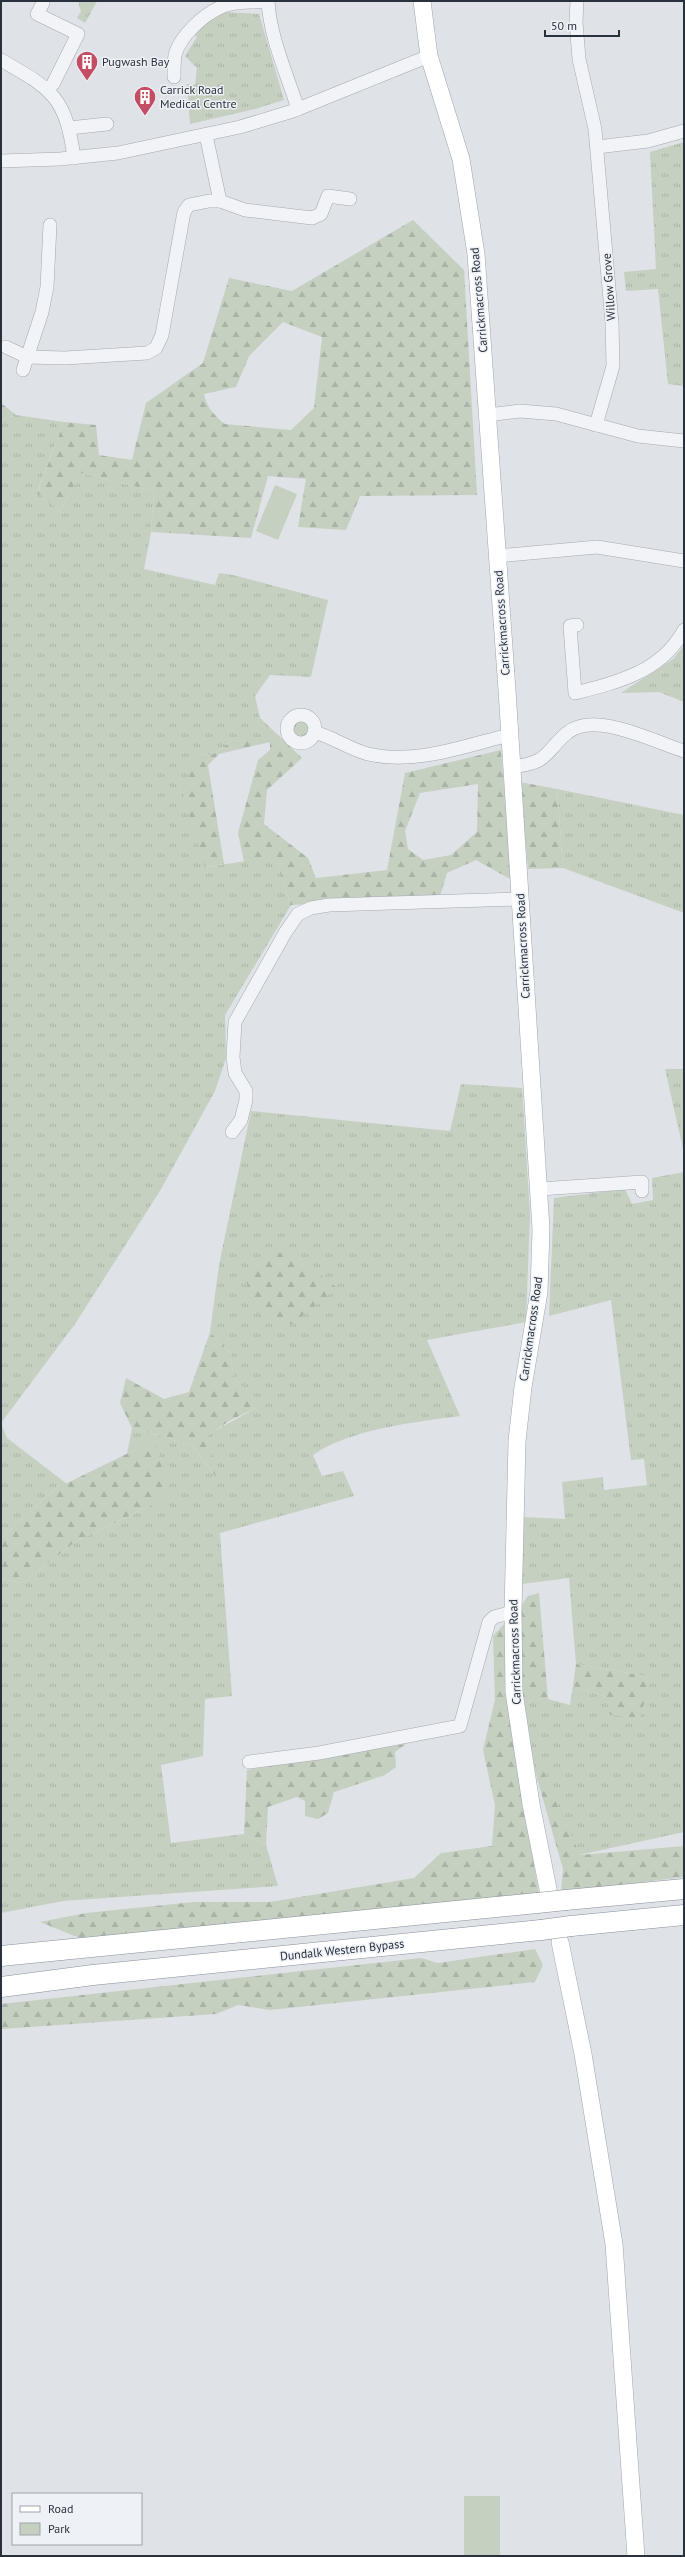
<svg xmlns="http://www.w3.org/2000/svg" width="685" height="2557" viewBox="0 0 685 2557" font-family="'PT Sans',sans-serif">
<defs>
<pattern id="grass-tufts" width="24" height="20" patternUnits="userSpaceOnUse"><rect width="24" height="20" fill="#c5d0c1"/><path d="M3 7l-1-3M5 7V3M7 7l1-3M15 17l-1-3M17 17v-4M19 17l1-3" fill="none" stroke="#a9b3a7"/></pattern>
<pattern id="forest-firs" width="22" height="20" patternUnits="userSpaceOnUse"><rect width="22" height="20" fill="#c5d0c1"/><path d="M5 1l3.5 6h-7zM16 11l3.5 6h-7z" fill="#a9b3a7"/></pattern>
</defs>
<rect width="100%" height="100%" fill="#dfe2e7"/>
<g fill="url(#grass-tufts)">
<polygon points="78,1 97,1 85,23 77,18 81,11"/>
<polygon points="225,12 259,14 284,100 255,109 190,124 187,84 195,85 197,68 185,56 197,37 194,34 205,24"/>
<polygon points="684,142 684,386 668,384 658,289 626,291 624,272 656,269 650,152"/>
<polygon points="16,415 64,422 37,492 60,511 81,473 154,491 151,532 144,569 215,585 219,573 233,575 328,600 311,677 270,675 255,696 260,718 280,737 237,737 212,755 196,754 205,867 275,857 291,905 225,1015 226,1058 215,1091 160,1191 75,1324 1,1423 7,1438 67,1484 55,1489 1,1539 1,420"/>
<polygon points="684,645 684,702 659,692 621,693 673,659"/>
<circle cx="301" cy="728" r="9"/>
<polygon points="557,789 684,815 684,913 563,868"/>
<polygon points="665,1069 684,1069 684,1153"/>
<path d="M 461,1084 L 522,1088 L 530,1214 L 526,1322 L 427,1340 L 460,1416 C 416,1422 350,1429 313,1455 L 322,1476 L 343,1471 L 354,1496 L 220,1533 L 232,1696 L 205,1699 L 203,1756 L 161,1765 L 171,1843 L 244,1834 L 266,1845 L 278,1886 L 63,1901 L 1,1913 L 1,1579 L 23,1583 L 75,1542 L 162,1500 L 155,1440 L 127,1454 L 132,1428 L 192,1445 L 215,1476 L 207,1435 L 263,1404 L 234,1379 L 230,1353 L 210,1332 L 219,1265 L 251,1111 L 450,1131 Z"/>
<polygon points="684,1172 684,1832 579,1855 541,1767 536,1775 523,1701 548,1699 570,1705 573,1686 606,1697 651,1677 576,1664 569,1578 522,1584 523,1517 565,1519 562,1482 603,1477 604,1490 647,1485 644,1459 631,1460 611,1300 549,1316 554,1198 625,1189 632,1204 653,1200 652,1178"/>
</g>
<g fill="url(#forest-firs)" fill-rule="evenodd">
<path d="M 413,220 L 464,270 L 477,495 L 360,496 L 346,530 L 298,527 L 306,479 L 268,476 L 251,538 L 151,532 L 154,491 L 81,473 L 60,511 L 37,493 L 64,422 L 96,425 L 99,455 L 132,460 L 146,403 L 203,363 L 229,278 L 292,291 ZM 283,322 L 322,337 L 314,408 L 291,430 L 225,424 C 215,417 206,406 204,394 L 236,387 L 249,356 Z"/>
<polygon points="1,403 16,415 1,420"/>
<path d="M 237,737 L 280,737 L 302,758 L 267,790 L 264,824 L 308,858 L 316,878 L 387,870 L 405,773 L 501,750 L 512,880 L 476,860 L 447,873 L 440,896 L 291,905 L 275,858 L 244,862 L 238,833 L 258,760 L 270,750 L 270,742 L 219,754 L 208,765 L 224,864 L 205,867 L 182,791 L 196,754 L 212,755 ZM 478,784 L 477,832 L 451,855 L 423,860 L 408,849 L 405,831 L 420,793 Z"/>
<polygon points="520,782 557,789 563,868 528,869"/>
<polygon points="270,1252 296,1255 337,1288 292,1324 260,1316 246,1281"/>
<polygon points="210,1332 230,1353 234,1379 264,1404 231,1420 208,1435 216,1477 192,1445 132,1428 120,1403 126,1378 164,1399 189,1392"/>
<polygon points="155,1440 168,1491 162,1500 75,1542 23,1583 1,1579 1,1539 55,1489"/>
<polygon points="539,1593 548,1699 523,1701 520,1607 528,1596"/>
<polygon points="504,1624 511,1727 539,1895 82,1939 40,1922 86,1913 194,1902 270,1902 414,1878 441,1853 492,1846 495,1805 483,1750 495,1700 493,1636"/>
<polygon points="576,1664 651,1677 640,1718 610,1715 606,1697 573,1686"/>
<polygon points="406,1744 395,1752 396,1767 385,1775 334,1792 328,1813 318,1819 305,1816 305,1801 297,1797 268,1807 266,1845 244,1834 247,1770"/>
<polygon points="541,1766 580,1855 684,1846 684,1877 561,1892 563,1869 536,1775"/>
<polygon points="535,1949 543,1965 535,1982 270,2010 238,2005 216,2014 1,2029 1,2004 421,1958 438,1963"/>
</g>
<g fill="#c5d0c1">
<polygon points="275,485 297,494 278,540 256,531"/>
<rect x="464" y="2496" width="36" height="60"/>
</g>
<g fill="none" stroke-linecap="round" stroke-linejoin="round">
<polyline stroke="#bbbfc5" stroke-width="17" stroke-dasharray="17 8" stroke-linecap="butt" points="549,1894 559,1941"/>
<g stroke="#a5a9b1" stroke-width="14">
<g id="minor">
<path d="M 268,1 C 270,38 287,74 298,109"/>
<polyline points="577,1 576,22 579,59 595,129 612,323 613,366 596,425"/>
<polyline points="43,3 37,14 78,34 53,84 48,89"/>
<path d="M 1,60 C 52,89 66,97 74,158"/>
<path d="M 174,77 C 174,70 174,62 175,55 C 180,36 203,15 221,7 C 234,1 250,3 264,1"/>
<polyline points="69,128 107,124"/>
<polyline points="597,147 648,141 684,131"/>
<polyline points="1,161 60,159 118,153 240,127 293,111 429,56"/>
<polyline points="220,201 245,210 312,218 321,214 328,196 350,199"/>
<polyline points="6,347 27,357 65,358 147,353 156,348 162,335 184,212 189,205 209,201 220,201 206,135"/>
<polyline points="23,370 42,312 47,287 50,225"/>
<polyline points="487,415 520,411 556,414 638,436 684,441"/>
<polyline points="497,556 597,547 684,561"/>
<path d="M 577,625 L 570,626 L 575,693 C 618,682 661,672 684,630"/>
<circle cx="301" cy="729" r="14"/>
<path d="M 314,732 C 333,737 349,749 368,754 C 415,765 464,746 509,735"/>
<path d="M 511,767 C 549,763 543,754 567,733 C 595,710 654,742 684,751"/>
<polyline points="232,1132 241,1120 246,1100 246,1091 235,1073 233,1057 235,1022 285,933 298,914 311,908 329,905 520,899"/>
<polyline points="540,1189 642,1182 642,1191"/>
<polyline points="249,1762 319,1753 460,1726 489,1622 494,1617 513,1612"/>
</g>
</g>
<g stroke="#9fa7b2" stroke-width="18">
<g id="major">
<polyline points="422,1 429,56 461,159 476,254 507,690 541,1229 539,1292 523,1387 517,1441 513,1612 514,1692 531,1804 549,1894"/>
<polyline points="560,1942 583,2054 614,2244 636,2556"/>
</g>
</g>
<g stroke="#87909c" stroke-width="21">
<g id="highway">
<polyline points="566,1900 684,1889"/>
<polyline points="571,1926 684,1915"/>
<polyline points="1,1956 537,1903"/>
<polyline points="1,1987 93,1975 541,1930"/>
</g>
</g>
<use href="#minor" stroke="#f1f3f6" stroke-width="13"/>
<use href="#major" stroke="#fff" stroke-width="17"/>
<use href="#highway" stroke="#fff" stroke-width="20"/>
<g stroke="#87909c" stroke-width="21" stroke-linecap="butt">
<g id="highway-bridge">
<polyline points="537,1903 566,1900"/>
<polyline points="541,1930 571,1926"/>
</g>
</g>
<use href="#highway-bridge" stroke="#fff" stroke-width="20"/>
</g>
<defs>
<g id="building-pin" transform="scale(1.15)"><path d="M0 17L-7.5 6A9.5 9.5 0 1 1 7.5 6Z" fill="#c34d63" stroke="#eef1f5"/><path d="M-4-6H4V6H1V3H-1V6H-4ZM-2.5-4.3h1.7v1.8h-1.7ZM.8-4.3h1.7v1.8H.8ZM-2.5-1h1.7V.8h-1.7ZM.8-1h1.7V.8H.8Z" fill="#fff"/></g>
</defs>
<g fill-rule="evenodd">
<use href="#building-pin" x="87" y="62"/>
<use href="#building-pin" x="145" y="97"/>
</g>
<g text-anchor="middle" stroke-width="3" stroke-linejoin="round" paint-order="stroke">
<g font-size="12" fill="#29313d" stroke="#eef1f5" text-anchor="start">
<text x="102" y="66">Pugwash Bay</text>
<text x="160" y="94">Carrick Road<tspan x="160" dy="14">Medical Centre</tspan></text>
</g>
<g font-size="12" fill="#29313d" stroke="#eef1f5">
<text transform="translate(609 287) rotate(-94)" y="4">Willow Grove</text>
<text transform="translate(479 300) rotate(-95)" y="4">Carrickmacross Road</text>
<text transform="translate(502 623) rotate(-94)" y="4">Carrickmacross Road</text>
<text transform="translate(523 946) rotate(-93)" y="4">Carrickmacross Road</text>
<text transform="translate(531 1329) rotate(-82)" y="4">Carrickmacross Road</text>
<text transform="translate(515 1652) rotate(-92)" y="4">Carrickmacross Road</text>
<text transform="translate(342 1950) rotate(-6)" y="4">Dundalk Western Bypass</text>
</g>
</g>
<rect width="685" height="2557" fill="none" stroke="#29313d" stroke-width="4"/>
<rect x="12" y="2493" width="130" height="52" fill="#eef1f5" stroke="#9fa4ab"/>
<rect x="20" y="2506" width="20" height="6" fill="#ffffff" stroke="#9fa4ab"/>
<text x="48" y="2513" font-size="12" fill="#29313d">Road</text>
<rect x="20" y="2523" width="20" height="12" fill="#c5d0c1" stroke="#9fa4ab"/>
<text x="48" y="2533" font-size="12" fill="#29313d">Park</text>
<path d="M545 30v6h74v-6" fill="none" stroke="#29313d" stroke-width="2"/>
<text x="551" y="30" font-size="12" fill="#29313d" stroke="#eef1f5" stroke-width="3" paint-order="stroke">50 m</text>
</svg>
